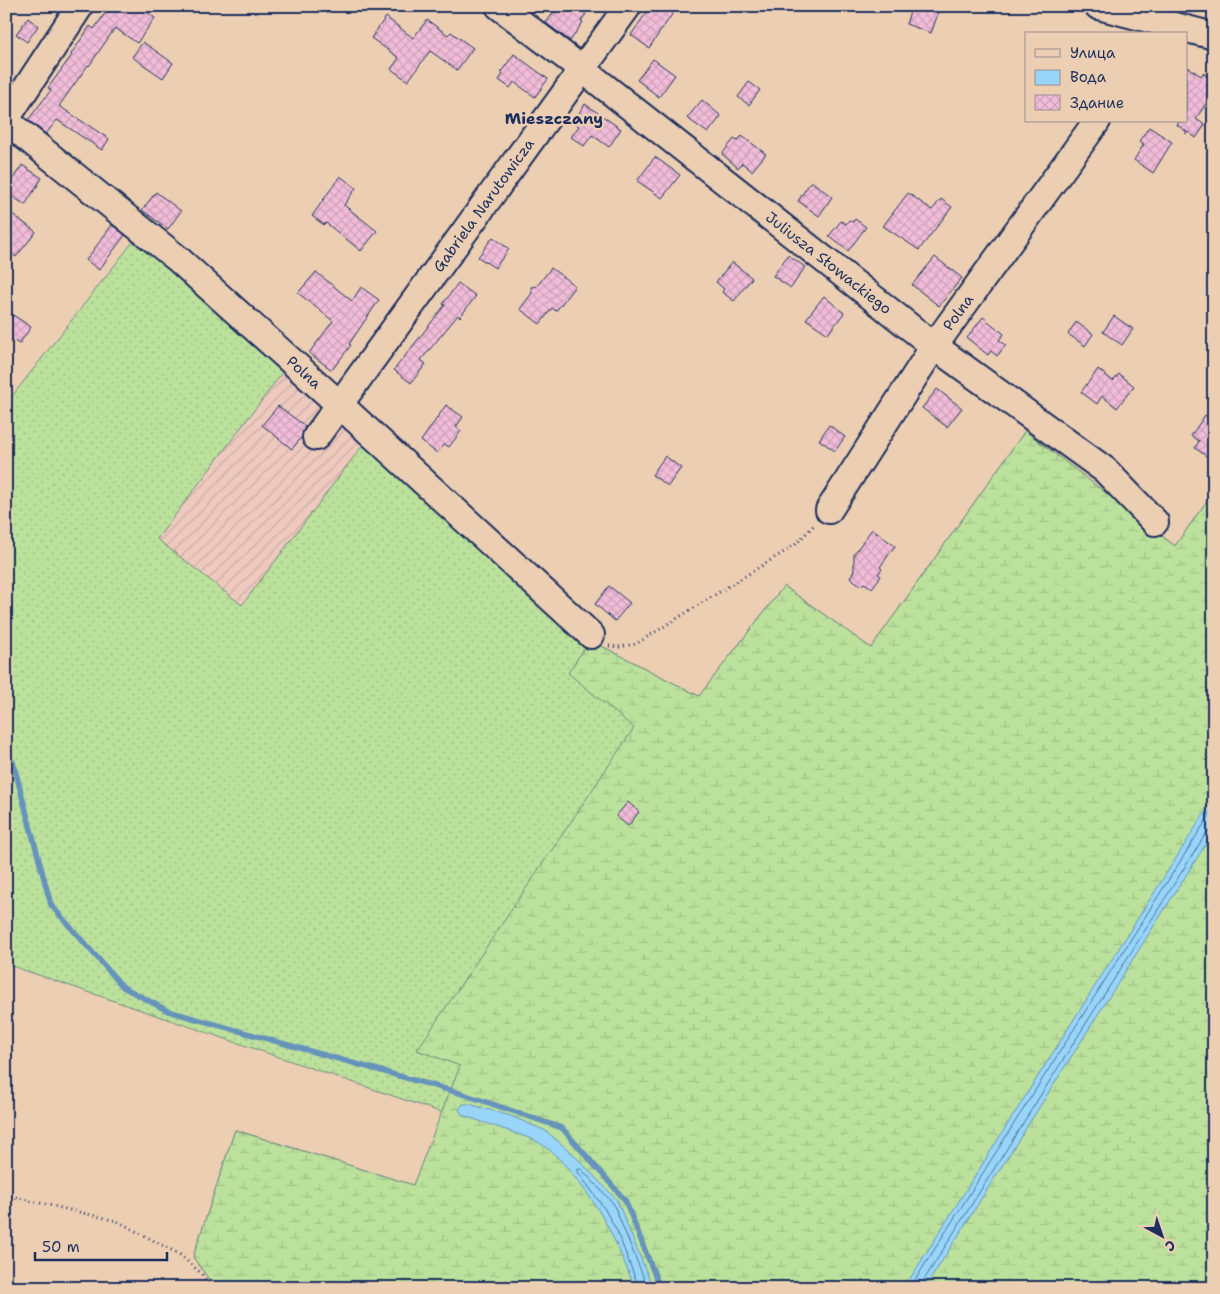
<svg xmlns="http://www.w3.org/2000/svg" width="1220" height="1294" viewBox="0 0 1220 1294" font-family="'Shantell Sans',sans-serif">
<defs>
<pattern id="industrial-furrows" width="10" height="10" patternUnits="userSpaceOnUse" patternTransform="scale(1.25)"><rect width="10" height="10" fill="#eec9be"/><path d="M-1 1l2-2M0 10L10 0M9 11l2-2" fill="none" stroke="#ccada6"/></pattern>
<pattern id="grass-dots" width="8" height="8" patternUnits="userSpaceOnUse" patternTransform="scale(1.25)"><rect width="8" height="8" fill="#bce19c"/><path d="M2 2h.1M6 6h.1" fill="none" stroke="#a1c189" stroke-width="1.8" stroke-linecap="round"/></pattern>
<pattern id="wetland-marsh" width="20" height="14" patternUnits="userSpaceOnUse" patternTransform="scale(1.25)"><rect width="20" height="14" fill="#bce19c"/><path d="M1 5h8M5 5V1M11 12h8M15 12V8" fill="none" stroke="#a1c189"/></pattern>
<pattern id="building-cross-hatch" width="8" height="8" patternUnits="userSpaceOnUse" patternTransform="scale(1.25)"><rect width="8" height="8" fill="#f1bcd7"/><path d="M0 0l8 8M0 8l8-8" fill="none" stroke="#cea2bb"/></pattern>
</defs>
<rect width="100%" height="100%" fill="#eccfb3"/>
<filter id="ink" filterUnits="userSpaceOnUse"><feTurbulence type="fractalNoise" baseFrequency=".02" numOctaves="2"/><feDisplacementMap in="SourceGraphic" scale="10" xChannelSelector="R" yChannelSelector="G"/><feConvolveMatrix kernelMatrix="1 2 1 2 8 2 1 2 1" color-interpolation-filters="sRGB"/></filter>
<g filter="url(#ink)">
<polygon fill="url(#industrial-furrows)" points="286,368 365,442 242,605 157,539"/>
<polygon fill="url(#grass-dots)" stroke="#6c887d" points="136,238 286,368 157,539 242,605 365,442 590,640 699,696 784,586 871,648 1025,431 1175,546 1214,491 1214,1288 215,1288 193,1257 235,1130 413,1185 443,1113 6,964 6,404"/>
<polygon fill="url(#wetland-marsh)" stroke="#6c887d" points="1025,431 1175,546 1214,491 1214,1288 215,1288 193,1257 235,1130 413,1185 460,1066 417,1050 634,728 568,673 590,640 699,696 784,586 871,648"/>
<g fill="#98d5f9" stroke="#6693bb">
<polygon points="1214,798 1214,831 925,1288 904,1288"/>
<path d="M 463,1104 L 469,1104 L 511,1116 L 546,1131 L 572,1153 L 617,1200 L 653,1288 L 635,1288 C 617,1244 603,1210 572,1174 C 560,1159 549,1147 532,1139 L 462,1115 L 459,1109 Z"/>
</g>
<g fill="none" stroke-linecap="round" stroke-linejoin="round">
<g stroke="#4d719c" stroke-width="1">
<polyline points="639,1288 617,1231 604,1208 578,1172 578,1169 581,1169 613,1203 648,1288"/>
<polyline points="910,1288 1214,808"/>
<polyline points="921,1288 922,1283 1207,832 1214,829"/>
</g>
<polyline stroke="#6693bb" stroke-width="5.5" points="6,753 13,762 51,905 123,987 168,1011 463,1094 562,1128 625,1200 660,1288"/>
</g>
<g fill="url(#building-cross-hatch)" stroke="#1b2f5e">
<polygon points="110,6 138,6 155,18 137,43 115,28 89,66 88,65 59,106 109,139 102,150 57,120 46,134 28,120 51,90 48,88 72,55 71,54 90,26 94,29"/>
<polygon points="558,6 561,6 569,12 575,6 586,14 581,21 583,22 570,41 546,23"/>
<polygon points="651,6 663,6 673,13 649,48 631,35"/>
<polygon points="912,6 927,6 939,11 931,33 906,24"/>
<polygon points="386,17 413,38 427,20 448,35 451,32 473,48 457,70 430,51 408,81 391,69 399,58 371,38"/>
<polygon points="28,18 38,26 27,42 16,34"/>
<polygon points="143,42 173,63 163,78 132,57"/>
<polygon points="514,54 548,79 535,97 514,82 510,88 499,80 503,74 501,72"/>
<polygon points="653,59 675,75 659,97 637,80"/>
<polygon points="1186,66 1201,76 1203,73 1214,80 1214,91 1196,119 1205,125 1196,138 1188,132 1186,134 1186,131 1177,125 1180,121 1186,121"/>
<polygon points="749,82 760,90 749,105 738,97"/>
<polygon points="702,100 721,116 708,133 687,118"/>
<polygon points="585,104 621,129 609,147 592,135 584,146 571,137 579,126 573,122"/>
<polygon points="1149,127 1172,142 1153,173 1134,160 1144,144 1139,141"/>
<polygon points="742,136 766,154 752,171 742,163 738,168 722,154 734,139 737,141"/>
<polygon points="655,157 680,175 662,198 637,181"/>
<polygon points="22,165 42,178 25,205 6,192 6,189"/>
<polygon points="340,176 356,188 344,205 377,231 361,251 326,223 324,225 312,216"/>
<polygon points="811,181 832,197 819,216 798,201"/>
<polygon points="156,192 181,211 168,229 142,210"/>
<polygon points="908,193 932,210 941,199 952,207 919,250 883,226"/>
<polygon points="6,209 36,232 16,257 6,249"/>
<polygon points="855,219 866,227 848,251 829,236 841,221 846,224 849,220 853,222"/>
<polygon points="112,225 125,235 99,270 86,260"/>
<polygon points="493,237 509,249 495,268 478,257"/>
<polygon points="788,255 805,267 791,288 773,276"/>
<polygon points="935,257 962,278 939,306 912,285"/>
<polygon points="732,262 752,278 734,301 722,292 724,289 716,282"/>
<polygon points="551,268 575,286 556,311 552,308 540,324 520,309 532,293 531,287 537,286"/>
<polygon points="316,272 352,301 361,287 379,300 349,344 351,345 332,370 309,353 333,321 298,293"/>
<polygon points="458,283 476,296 460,317 458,315 421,360 426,364 411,383 394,370 445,305 443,304"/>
<polygon points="824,296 844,313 828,334 806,319"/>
<polygon points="13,315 31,327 19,344 6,335 6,325"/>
<polygon points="1114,316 1133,329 1122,345 1103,332"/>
<polygon points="983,317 1004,334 999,340 1006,345 997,356 991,351 988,355 967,338"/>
<polygon points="1076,322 1093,334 1085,346 1068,334"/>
<polygon points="1098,369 1113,381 1119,374 1134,386 1117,408 1102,396 1097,404 1081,392"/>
<polygon points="937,389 962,408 947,427 922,408"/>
<polygon points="446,405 463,417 456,427 461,431 449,447 444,444 437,453 421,441"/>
<polygon points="278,406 305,426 301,438 292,449 262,425"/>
<polygon points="1205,415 1214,421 1214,451 1209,458 1195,448 1199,441 1191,436"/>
<polygon points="829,425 845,437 835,451 819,440"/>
<polygon points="665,456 681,468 668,486 652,475"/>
<polygon points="872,529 895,546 880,567 882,569 878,574 881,576 872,588 864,583 861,586 850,577 854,571 854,554"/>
<polygon points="609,586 630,603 615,621 595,604"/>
<polygon points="628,802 639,812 628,826 616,816"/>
</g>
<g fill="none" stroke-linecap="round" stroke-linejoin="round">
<g stroke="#1b2f5e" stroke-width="30">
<g id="minor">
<path id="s1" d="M 499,6 L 582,69 L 934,346 L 1105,470 L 1155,522"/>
<polyline points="1098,6 1214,36"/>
<polyline points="6,119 80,6"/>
<path id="s2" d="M 6,121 L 178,259 L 340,405 L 591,635"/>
<path id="s3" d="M 316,437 L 628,6"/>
<path id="s4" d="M 829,510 L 934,346 L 1097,121"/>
</g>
</g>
<g stroke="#1b2f5e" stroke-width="3" stroke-dasharray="1 4" stroke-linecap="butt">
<polyline points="609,646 619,647 636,644 795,545 815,524"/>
<polyline points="6,1195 117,1221 179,1254 202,1274 211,1288"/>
</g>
<use href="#minor" stroke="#eccfb3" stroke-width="26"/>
</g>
</g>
<g text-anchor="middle" stroke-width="5" stroke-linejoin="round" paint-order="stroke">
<g font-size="15" fill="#1b2f5e" stroke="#eccfb3">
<text dy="5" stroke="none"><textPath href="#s3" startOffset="286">Gabriela Narutowicza</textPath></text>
<text dy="5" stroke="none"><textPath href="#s1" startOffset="418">Juliusza Słowackiego</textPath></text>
<text dy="5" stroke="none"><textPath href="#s4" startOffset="236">Polna</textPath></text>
<text dy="5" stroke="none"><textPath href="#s2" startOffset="390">Polna</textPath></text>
</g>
<g font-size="16" font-weight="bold" fill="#1b2f5e" stroke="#eccfb3">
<text x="554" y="124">Mieszczany</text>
</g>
</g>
<rect width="1220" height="1294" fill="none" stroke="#eccfb3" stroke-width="25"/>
<rect x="12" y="12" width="1195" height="1269" fill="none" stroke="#1b2f5e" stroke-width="2" filter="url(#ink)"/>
<rect x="1025" y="32" width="162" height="90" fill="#eccfb3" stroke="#988f91"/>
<rect x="1035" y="49" width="25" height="8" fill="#eccfb3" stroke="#988f91"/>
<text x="1070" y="58" font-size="15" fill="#1b2f5e">Улица</text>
<rect x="1035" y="70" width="25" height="15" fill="#98d5f9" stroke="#988f91"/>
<text x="1070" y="82" font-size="15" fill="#1b2f5e">Вода</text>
<rect x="1035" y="95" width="25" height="15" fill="url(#building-cross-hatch)" stroke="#988f91"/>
<text x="1070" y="108" font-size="15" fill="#1b2f5e">Здание</text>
<g transform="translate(1162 1236) rotate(140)" stroke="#eccfb3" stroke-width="4" paint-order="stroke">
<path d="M0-4L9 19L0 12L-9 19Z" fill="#1b2f5e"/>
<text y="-8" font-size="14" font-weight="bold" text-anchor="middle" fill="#1b2f5e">С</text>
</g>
<path d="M35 1252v8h132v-8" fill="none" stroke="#1b2f5e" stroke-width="2.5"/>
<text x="42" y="1252" font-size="15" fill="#1b2f5e" stroke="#eccfb3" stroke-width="4" paint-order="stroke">50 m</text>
</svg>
